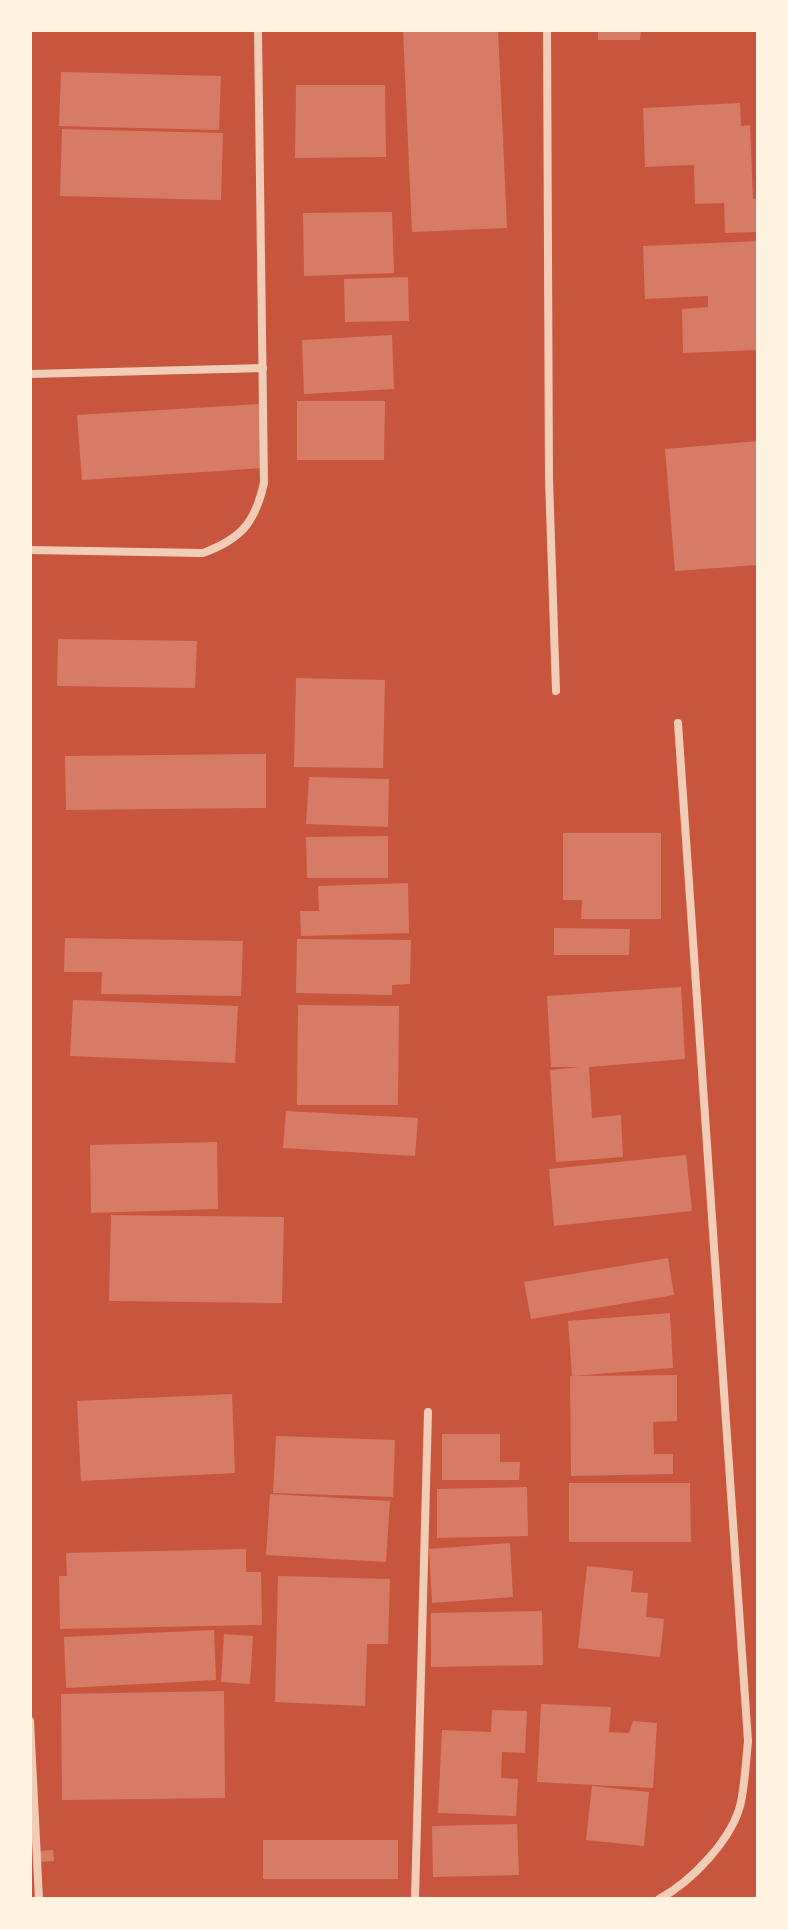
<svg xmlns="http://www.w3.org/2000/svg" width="788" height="1929" viewBox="0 0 788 1929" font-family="Cabin,sans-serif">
<rect width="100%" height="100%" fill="#c8553d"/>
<g fill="#d67c66">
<polygon points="403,30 498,30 507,228 412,232"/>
<polygon points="598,30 641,30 640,40 598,40"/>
<polygon points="61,72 221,76 219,130 59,126"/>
<polygon points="296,85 385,85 386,157 295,158"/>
<polygon points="740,103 741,126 750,125 753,199 758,199 758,232 725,233 724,203 695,204 694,165 645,167 643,108"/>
<polygon points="62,129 223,133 221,200 60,196"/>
<polygon points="392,212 394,273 304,276 303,213"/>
<polygon points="758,241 758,350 683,353 682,309 708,307 708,296 645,299 643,246"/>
<polygon points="408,277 409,321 345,322 344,279"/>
<polygon points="392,335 394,389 304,394 302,340"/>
<polygon points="297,401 385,401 384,460 297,460"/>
<polygon points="260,404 263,468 82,480 77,415"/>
<polygon points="758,441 758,565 675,571 665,449"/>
<polygon points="58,639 197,641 195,688 57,686"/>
<polygon points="296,678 385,680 383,768 294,767"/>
<polygon points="266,754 266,808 66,810 65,756"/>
<polygon points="309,777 389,779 388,827 306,824"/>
<polygon points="563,833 661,833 661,919 581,919 582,900 563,900"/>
<polygon points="388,836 388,878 307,878 306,837"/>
<polygon points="408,883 409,933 301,936 300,911 319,911 318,886"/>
<polygon points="554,928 630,929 629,955 554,955"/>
<polygon points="65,938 243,941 241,996 101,994 102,972 64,972"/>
<polygon points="297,939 411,940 410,984 392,985 392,995 296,993"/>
<polygon points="681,987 685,1059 589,1067 592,1118 621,1115 623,1157 556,1162 550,1070 580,1067 551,1067 547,996"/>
<polygon points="73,1000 238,1006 235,1063 70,1056"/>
<polygon points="298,1005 399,1006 398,1105 297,1105"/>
<polygon points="286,1111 418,1118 415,1156 283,1148"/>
<polygon points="217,1142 218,1209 91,1213 90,1145"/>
<polygon points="686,1155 692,1211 554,1226 549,1169"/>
<polygon points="111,1215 284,1217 282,1303 109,1301"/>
<polygon points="668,1258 674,1295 531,1319 524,1282"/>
<polygon points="670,1313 673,1368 572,1376 568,1321"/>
<polygon points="677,1375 677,1421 653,1422 654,1454 673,1454 673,1474 571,1476 570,1376"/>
<polygon points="232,1394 235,1473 81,1481 77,1401"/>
<polygon points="442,1434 500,1434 500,1462 520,1462 519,1480 442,1480"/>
<polygon points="276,1436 395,1440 393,1497 273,1493"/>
<polygon points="569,1483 690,1483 691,1542 569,1542"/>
<polygon points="527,1487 528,1536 437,1538 437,1489"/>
<polygon points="270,1494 390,1501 386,1562 266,1555"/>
<polygon points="510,1543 513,1597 432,1603 429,1549"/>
<polygon points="246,1549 246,1572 261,1572 262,1625 60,1629 59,1576 67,1576 66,1553"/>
<polygon points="587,1566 633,1571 631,1592 648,1593 646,1617 664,1619 660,1657 578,1648"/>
<polygon points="278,1576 390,1579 388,1644 367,1644 365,1706 275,1702"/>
<polygon points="542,1611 543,1665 431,1667 431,1613"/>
<polygon points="214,1630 216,1680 66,1688 64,1637"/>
<polygon points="224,1634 253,1636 250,1684 221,1682"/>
<polygon points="224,1691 225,1798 62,1800 61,1694"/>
<polygon points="541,1704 611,1707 609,1732 629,1733 633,1721 657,1723 653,1788 537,1782"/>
<polygon points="492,1710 527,1711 525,1753 502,1752 501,1778 518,1779 516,1816 438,1813 442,1730 491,1732"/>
<polygon points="592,1786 649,1792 644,1846 586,1840"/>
<polygon points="517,1824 519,1875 433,1877 432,1826"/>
<rect x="263" y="1840" width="135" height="39"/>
<polygon points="53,1850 54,1861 40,1862 40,1851"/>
</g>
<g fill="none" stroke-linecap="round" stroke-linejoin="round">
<g stroke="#f1ccb7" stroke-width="8">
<polyline points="547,30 549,479 556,691"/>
<polyline points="30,374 263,368"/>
<path d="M 30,550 L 203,553 C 241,539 255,523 264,483 L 258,30"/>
<polyline points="30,1721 39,1899"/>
<polyline points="415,1899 428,1412"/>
<path d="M 659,1899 C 691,1882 733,1839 741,1802 C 745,1782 746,1761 748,1741 L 678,723"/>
</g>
</g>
<rect width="788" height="1929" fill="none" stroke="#fff3e0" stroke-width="64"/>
</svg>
